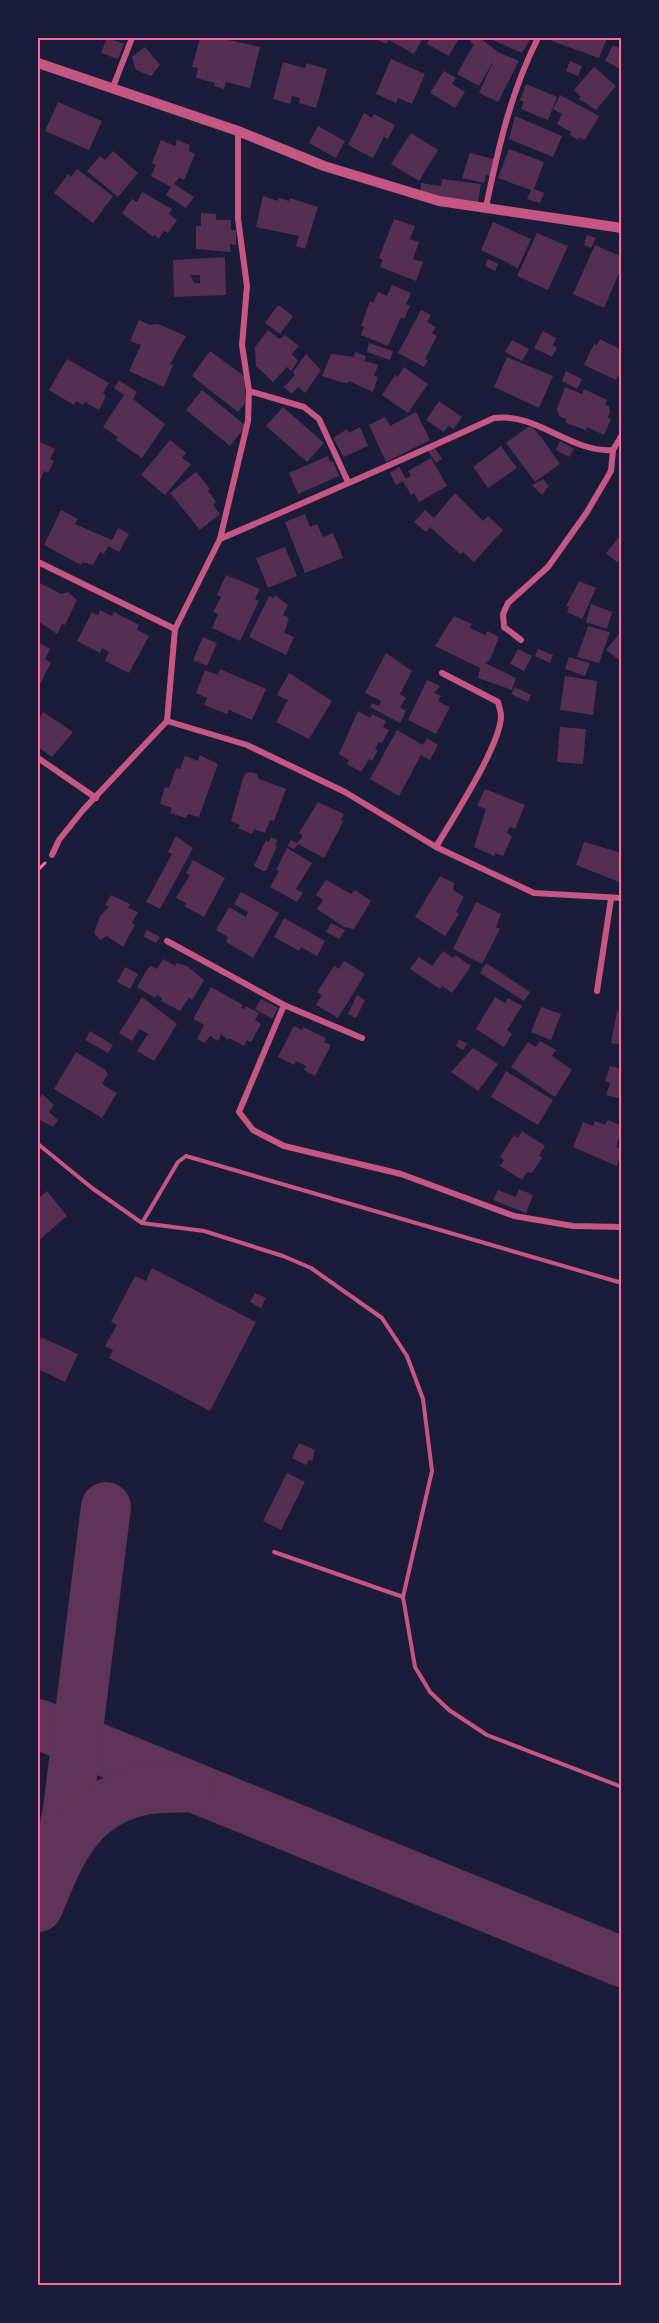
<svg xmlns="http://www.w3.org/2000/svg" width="659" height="2323" viewBox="0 0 659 2323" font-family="'Archivo Narrow',sans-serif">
<rect width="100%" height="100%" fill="#1b1b3a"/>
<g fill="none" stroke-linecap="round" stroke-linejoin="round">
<g stroke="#603358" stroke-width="50">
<polyline points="38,1724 622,1962"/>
<polyline points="60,1853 68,1809 106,1507"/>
<path d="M 38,1907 C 59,1855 77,1806 139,1791 C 155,1787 174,1788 190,1787"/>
</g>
</g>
<g fill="#542f53" fill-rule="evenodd">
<polygon points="107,38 124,44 118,59 101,53"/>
<polygon points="200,38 210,40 210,38 219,38 260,47 250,88 226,82 224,89 214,86 215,83 196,78 198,68 192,67"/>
<polygon points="374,38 423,38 414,54 389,40 386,44"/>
<polygon points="430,38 459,38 449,56 427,44"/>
<polygon points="473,38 480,38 498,52 519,61 498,102 479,93 494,60 479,86 457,74 474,44 470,42"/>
<polygon points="488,38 531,38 522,53"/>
<polygon points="553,38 607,38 599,58 552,41"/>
<polygon points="613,45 622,50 622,70 605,61"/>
<polygon points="145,47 160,65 151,76 136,70 132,57"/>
<polygon points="391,59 425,74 412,104 398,98 396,103 376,94"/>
<polygon points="570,61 582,66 578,76 566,71"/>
<polygon points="283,62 305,68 306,63 327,69 316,108 299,103 300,98 292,96 290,104 273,99"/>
<polygon points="594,67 616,86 596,110 579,99 581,97 574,90"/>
<polygon points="444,71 456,78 452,84 465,92 455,108 430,93"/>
<polygon points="526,84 557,97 548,120 521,109 524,102 520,100"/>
<polygon points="560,95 599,116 585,140 579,137 578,140 570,135 571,132 557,124 562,114 553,109"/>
<polygon points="58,102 102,121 89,150 45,131"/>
<polygon points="364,113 372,118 374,114 395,125 388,139 384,137 373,158 348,145"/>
<polygon points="515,116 562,136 553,157 509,139"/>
<polygon points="318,126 345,141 336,158 309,143"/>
<polygon points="411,133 438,150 419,181 391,164"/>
<polygon points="161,140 175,146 177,140 190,145 189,151 195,154 184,180 179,178 174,184 194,197 186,208 166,195 171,187 151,176 156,165 152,163"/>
<polygon points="509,149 544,162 534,189 544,193 540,203 527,199 531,190 498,178"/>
<polygon points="113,151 138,173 118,197 87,171 100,156 105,160"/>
<polygon points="470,153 494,159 490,176 486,175 484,183 462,178"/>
<polygon points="77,169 113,196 93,223 54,193 68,174 71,177"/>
<polygon points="442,179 481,184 478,202 420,194 421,183 441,186"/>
<polygon points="142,192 172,209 169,214 177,220 168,233 164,231 159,238 154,235 153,237 122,213 132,199 137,202"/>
<polygon points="263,196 278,201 279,198 289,201 290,198 318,207 305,249 296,246 299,236 256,227"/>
<polygon points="201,213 216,214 216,220 231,220 231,230 236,230 236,245 230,244 230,252 196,249 196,226 201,226"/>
<polygon points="394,219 415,226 410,239 419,242 413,259 423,262 416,281 380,267 383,260 379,258"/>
<polygon points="493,222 531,239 518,268 481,250"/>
<polygon points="537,233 568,246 548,290 517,276"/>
<polygon points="587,235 596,238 591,248 584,245"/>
<polygon points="595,245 622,257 622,266 604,308 573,294"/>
<path d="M 225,257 L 226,295 L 174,297 L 173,260 ZM 190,275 L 200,275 L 200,283 L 194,283 Z"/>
<polygon points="488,259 498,264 495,271 485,266"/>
<polygon points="392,285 411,293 406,304 410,306 404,319 401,317 388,346 361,335 364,327 361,326 370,301 373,303 378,292 387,296"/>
<polygon points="278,305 293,316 280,334 265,323"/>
<polygon points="421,310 431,315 427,322 436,327 432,333 437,336 425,359 428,360 424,367 398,353"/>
<polygon points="139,320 150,325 158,324 186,336 170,364 173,365 164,387 129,371 141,345 130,341"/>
<polygon points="268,330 279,339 285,335 299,346 292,354 298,361 291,371 287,367 273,382 256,366 255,347"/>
<polygon points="543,331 556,338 553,345 557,348 552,357 534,348"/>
<polygon points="600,339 622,350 622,378 617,376 616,380 584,365 594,344 597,345"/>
<polygon points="512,340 529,349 522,361 505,352"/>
<polygon points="369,343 393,351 390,360 367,352"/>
<polygon points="210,351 244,376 246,402 238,412 192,376"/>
<polygon points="355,352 366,356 364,361 378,365 374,376 378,377 373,392 349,381 348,383 340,382 322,376 331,354 354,357"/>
<polygon points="306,354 321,370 305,393 298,387 292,394 284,387 295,375 293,372"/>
<polygon points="507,357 553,376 539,408 494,387"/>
<polygon points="67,359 109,383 103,393 106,396 99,410 85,402 83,405 76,401 74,405 49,390"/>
<polygon points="404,367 428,384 408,413 382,395 395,375 398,377"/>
<polygon points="566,371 582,379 577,389 562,381"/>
<polygon points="119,380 137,392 133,399 165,424 142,458 116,440 118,437 103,427 124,395 114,388"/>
<polygon points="565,387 582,394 584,389 607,400 605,405 609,406 610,411 608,417 611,419 604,435 587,427 586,430 566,423 566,419 559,416 557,409"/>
<polygon points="202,390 246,426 230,446 186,410"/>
<polygon points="439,401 462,417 454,429 448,426 444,432 426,420"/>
<polygon points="283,407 324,443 307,462 266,426"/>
<polygon points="416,412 430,440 386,462 369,425 385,417 390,426"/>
<polygon points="360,427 368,446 344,457 333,438 347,429 349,433"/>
<polygon points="528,427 532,427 541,437 560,464 535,482 506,443"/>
<polygon points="170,440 186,453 182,458 191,464 165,495 141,475"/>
<polygon points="560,441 574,449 569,457 556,450"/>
<polygon points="40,442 55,449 50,459 54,461 48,473 44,471 38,484"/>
<polygon points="501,446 517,468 488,488 473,467"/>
<polygon points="434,447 442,459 436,463 428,451"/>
<polygon points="328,456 330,462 333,461 339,476 298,494 289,473"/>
<polygon points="431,458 447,486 419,502 414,493 411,495 403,481 396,485 390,473 399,467 406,479 411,476 408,471"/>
<polygon points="196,472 210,489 208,491 216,502 213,505 220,514 200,530 170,493"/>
<polygon points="543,479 549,486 542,495 532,485"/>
<polygon points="455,493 483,521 488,516 503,530 474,562 463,552 460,554 430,527 426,532 414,522 425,510 434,518"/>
<polygon points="61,510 78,519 75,524 112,540 118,528 129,534 119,552 108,546 104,554 100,552 93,565 82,562 81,565 44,545"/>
<polygon points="305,514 310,527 317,524 323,537 333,533 343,558 305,573 285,522"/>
<polygon points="622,534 622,557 617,562 606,553"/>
<polygon points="285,547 297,576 268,588 256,558"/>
<polygon points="226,575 260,589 255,599 259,601 240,641 212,628 218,614 213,612 221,597 217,595"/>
<polygon points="38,578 40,579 38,582 61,594 68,592 77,600 65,625 62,624 57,634 38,621"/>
<polygon points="579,581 596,588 582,619 567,612 569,607 566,606"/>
<polygon points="275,595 288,605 283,615 289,618 284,633 294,637 286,655 249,637 269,596 274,598"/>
<polygon points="591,604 612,612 607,629 586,622"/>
<polygon points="100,610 112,616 114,612 139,625 137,630 149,636 129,673 105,661 109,652 102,648 100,653 77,641 92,612 98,615"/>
<polygon points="454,616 472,624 470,628 485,635 488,631 499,637 490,660 485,663 516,678 512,690 478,678 480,668 435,646"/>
<polygon points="588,626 610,632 599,663 577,657"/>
<polygon points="622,630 622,662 606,650"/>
<polygon points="203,637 217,643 207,666 193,660"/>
<polygon points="38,642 50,649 45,659 51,663 40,684 38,683"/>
<polygon points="518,649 532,656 524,671 510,664"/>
<polygon points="538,649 553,655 550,663 535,656"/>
<polygon points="386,653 412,671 400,694 406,698 400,707 406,711 400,723 370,707 372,703 379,706 381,701 365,693"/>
<polygon points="569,657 590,663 585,676 565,669"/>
<polygon points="220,669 266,689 252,720 229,710 227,714 204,705 207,698 196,693 205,670 218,675"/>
<polygon points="289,673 332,701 309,739 276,722 288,700 277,695"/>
<polygon points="565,676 597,681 593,715 560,710"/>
<polygon points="427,680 440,686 434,693 441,696 438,700 441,703 450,707 436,734 408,720"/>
<polygon points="515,687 531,695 528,702 511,694"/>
<polygon points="358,711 370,718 372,714 386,721 383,727 389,730 382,743 379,742 375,749 378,750 372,761 369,759 361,772 347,764 349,760 339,754"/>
<polygon points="43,712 73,732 52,757 38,747 38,721"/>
<polygon points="560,727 586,729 583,764 557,762"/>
<polygon points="397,730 423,745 427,738 438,745 430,760 421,755 399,796 370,779"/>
<polygon points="200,755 218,764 199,817 188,814 186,818 170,813 172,808 160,804 165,787 169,788 176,768 180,769 185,756 198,761"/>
<polygon points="251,772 257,774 259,779 286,789 274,821 270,820 265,833 254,829 252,834 238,828 240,825 231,821 243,778 246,773"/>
<polygon points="485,789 525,805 515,829 510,827 507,832 512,837 503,856 495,853 494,856 474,847 486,809 477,806"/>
<polygon points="318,802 344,814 341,820 343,822 324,858 298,844 294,849 287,846 291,840 297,843 303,836 299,833"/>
<polygon points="176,836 193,848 160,909 146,902 172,854 168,852"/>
<polygon points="271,837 278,840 275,845 277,846 266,871 263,871 254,866 266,840 269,842"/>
<polygon points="584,842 622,853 622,883 576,865"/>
<polygon points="287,848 312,863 296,889 303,893 297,902 270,887 279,871 276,870"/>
<polygon points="193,860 225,878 204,917 184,906 186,903 176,898 190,875 186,873"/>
<polygon points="440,876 454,883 453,890 464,897 456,912 459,914 445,936 415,917"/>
<polygon points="326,880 351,894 355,890 371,901 354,929 344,927 317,909 323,900 316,895"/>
<polygon points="241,892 279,913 253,958 226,942 228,937 216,930 229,907 246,917 248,912 234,904"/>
<polygon points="111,895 130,904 128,908 138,912 132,923 135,925 123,947 107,936 100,940 94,933 100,916 109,907 105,905"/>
<polygon points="476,902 501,914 496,927 500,929 482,964 453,949"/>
<polygon points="284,918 325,941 317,956 301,947 299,951 274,937"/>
<polygon points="331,923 345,930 339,939 326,932"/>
<polygon points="147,930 160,937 156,943 143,936"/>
<polygon points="443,951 453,958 455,955 471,966 452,993 442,986 440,989 410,969 419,957 432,966"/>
<polygon points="163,959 175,966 177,963 187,966 204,980 192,1000 189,998 180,1011 161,1001 162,998 157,995 155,998 137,987 148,968 152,966 157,969"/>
<polygon points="344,961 365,974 338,1018 316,1005 322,995 317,992 334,966 339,969"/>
<polygon points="486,963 530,992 524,1001 480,973"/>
<polygon points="125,967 138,974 130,989 117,982"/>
<polygon points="211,987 243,1005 241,1008 244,1009 246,1006 259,1013 255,1020 261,1024 251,1042 247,1040 244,1046 229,1038 228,1040 221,1034 218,1041 210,1036 205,1043 197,1039 204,1025 193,1019"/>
<polygon points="357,995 365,1000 356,1018 348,1014"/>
<polygon points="142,997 177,1024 154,1061 137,1051 148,1034 139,1029 132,1041 119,1033"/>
<polygon points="495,997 505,1003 508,998 522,1006 507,1030 512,1034 504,1047 476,1029"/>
<polygon points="261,999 278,1008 272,1019 255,1009"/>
<polygon points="541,1007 561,1014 551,1040 531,1032"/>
<polygon points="617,1011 622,1012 622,1045 611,1043"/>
<polygon points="294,1026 302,1030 303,1027 326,1038 324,1042 331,1045 315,1076 304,1070 306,1066 296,1061 294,1065 278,1057"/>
<polygon points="90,1031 113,1045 108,1053 85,1040"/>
<polygon points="459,1040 467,1043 463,1050 456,1046"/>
<polygon points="540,1041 556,1050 552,1056 572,1070 555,1097 511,1067 528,1042 536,1047"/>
<polygon points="473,1048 498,1064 478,1091 451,1072"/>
<polygon points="76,1052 104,1069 108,1074 102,1084 117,1093 102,1118 54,1089"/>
<polygon points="610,1066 622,1069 622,1099 606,1095 610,1083 605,1081"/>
<polygon points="506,1071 553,1100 538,1125 491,1097"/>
<polygon points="42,1094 54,1105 49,1112 58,1120 53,1127 38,1119 38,1101"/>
<polygon points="608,1120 622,1126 616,1147 622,1149 617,1166 573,1147 583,1122 593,1126 595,1121 605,1125"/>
<polygon points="522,1131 545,1146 539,1156 542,1158 532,1173 527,1172 522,1180 500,1166 504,1160 500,1157 514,1135 518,1138"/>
<polygon points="519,1189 533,1195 526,1213 493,1200 498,1190 516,1197"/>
<polygon points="47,1191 67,1216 38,1241 38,1199"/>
<polygon points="152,1268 256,1322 210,1411 109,1358 113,1350 105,1346 117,1325 111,1322 135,1276 146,1281"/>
<polygon points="255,1293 266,1298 261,1308 250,1302"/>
<polygon points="41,1337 78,1354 65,1382 38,1369 38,1345"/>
<polygon points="299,1443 315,1450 312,1461 309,1460 306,1465 292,1458"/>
<polygon points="287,1473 305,1482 281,1530 263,1521"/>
</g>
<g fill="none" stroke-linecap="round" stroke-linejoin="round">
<polyline stroke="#ff6b9d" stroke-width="3" points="38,870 45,863"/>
<g stroke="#c65784" stroke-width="4">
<polyline points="38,1144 92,1188 142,1223 204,1231 283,1256 311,1268 382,1318 407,1356 423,1399 432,1471 403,1597 415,1667 430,1692 449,1710 487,1735 622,1787"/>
<polyline points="142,1223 178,1162 186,1156 622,1283"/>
<polyline points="274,1552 403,1597"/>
</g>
<g stroke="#c65784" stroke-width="6">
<polyline points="113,87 132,38"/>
<path d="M 486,207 C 498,149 511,91 538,38"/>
<polyline points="249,391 304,407 319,419 348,482"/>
<path d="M 220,539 C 312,499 403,460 494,418 C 536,412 571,453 613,450 L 622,435"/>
<polyline points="38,562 175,629"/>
<polyline points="521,640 504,627 503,614 508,603 548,567 587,512 611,471 613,450"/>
<polyline points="167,721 247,745 345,792 436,847 534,893 622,898"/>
<polyline points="38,758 96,798"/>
<path d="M 436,847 C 452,819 501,745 501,716 C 501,712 499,706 498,702 L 442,673"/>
<polyline points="52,855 59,840 83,810 167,721 175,629 220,539 248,421 249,391 242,345 247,286 238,219 238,131"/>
<polyline points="167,941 284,1005 362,1038"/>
<polyline points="597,991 611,899"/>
<polyline points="284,1005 239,1112 253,1130 284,1146 401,1174 514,1216 573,1226 622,1227"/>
</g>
<polyline stroke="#c65784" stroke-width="10" points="38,63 238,131 324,166 439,201 622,228"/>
</g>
<rect width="659" height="2323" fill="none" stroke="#1b1b3a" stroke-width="78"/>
<rect x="39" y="39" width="581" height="2245" fill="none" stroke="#ff6b9d" stroke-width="2"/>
</svg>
